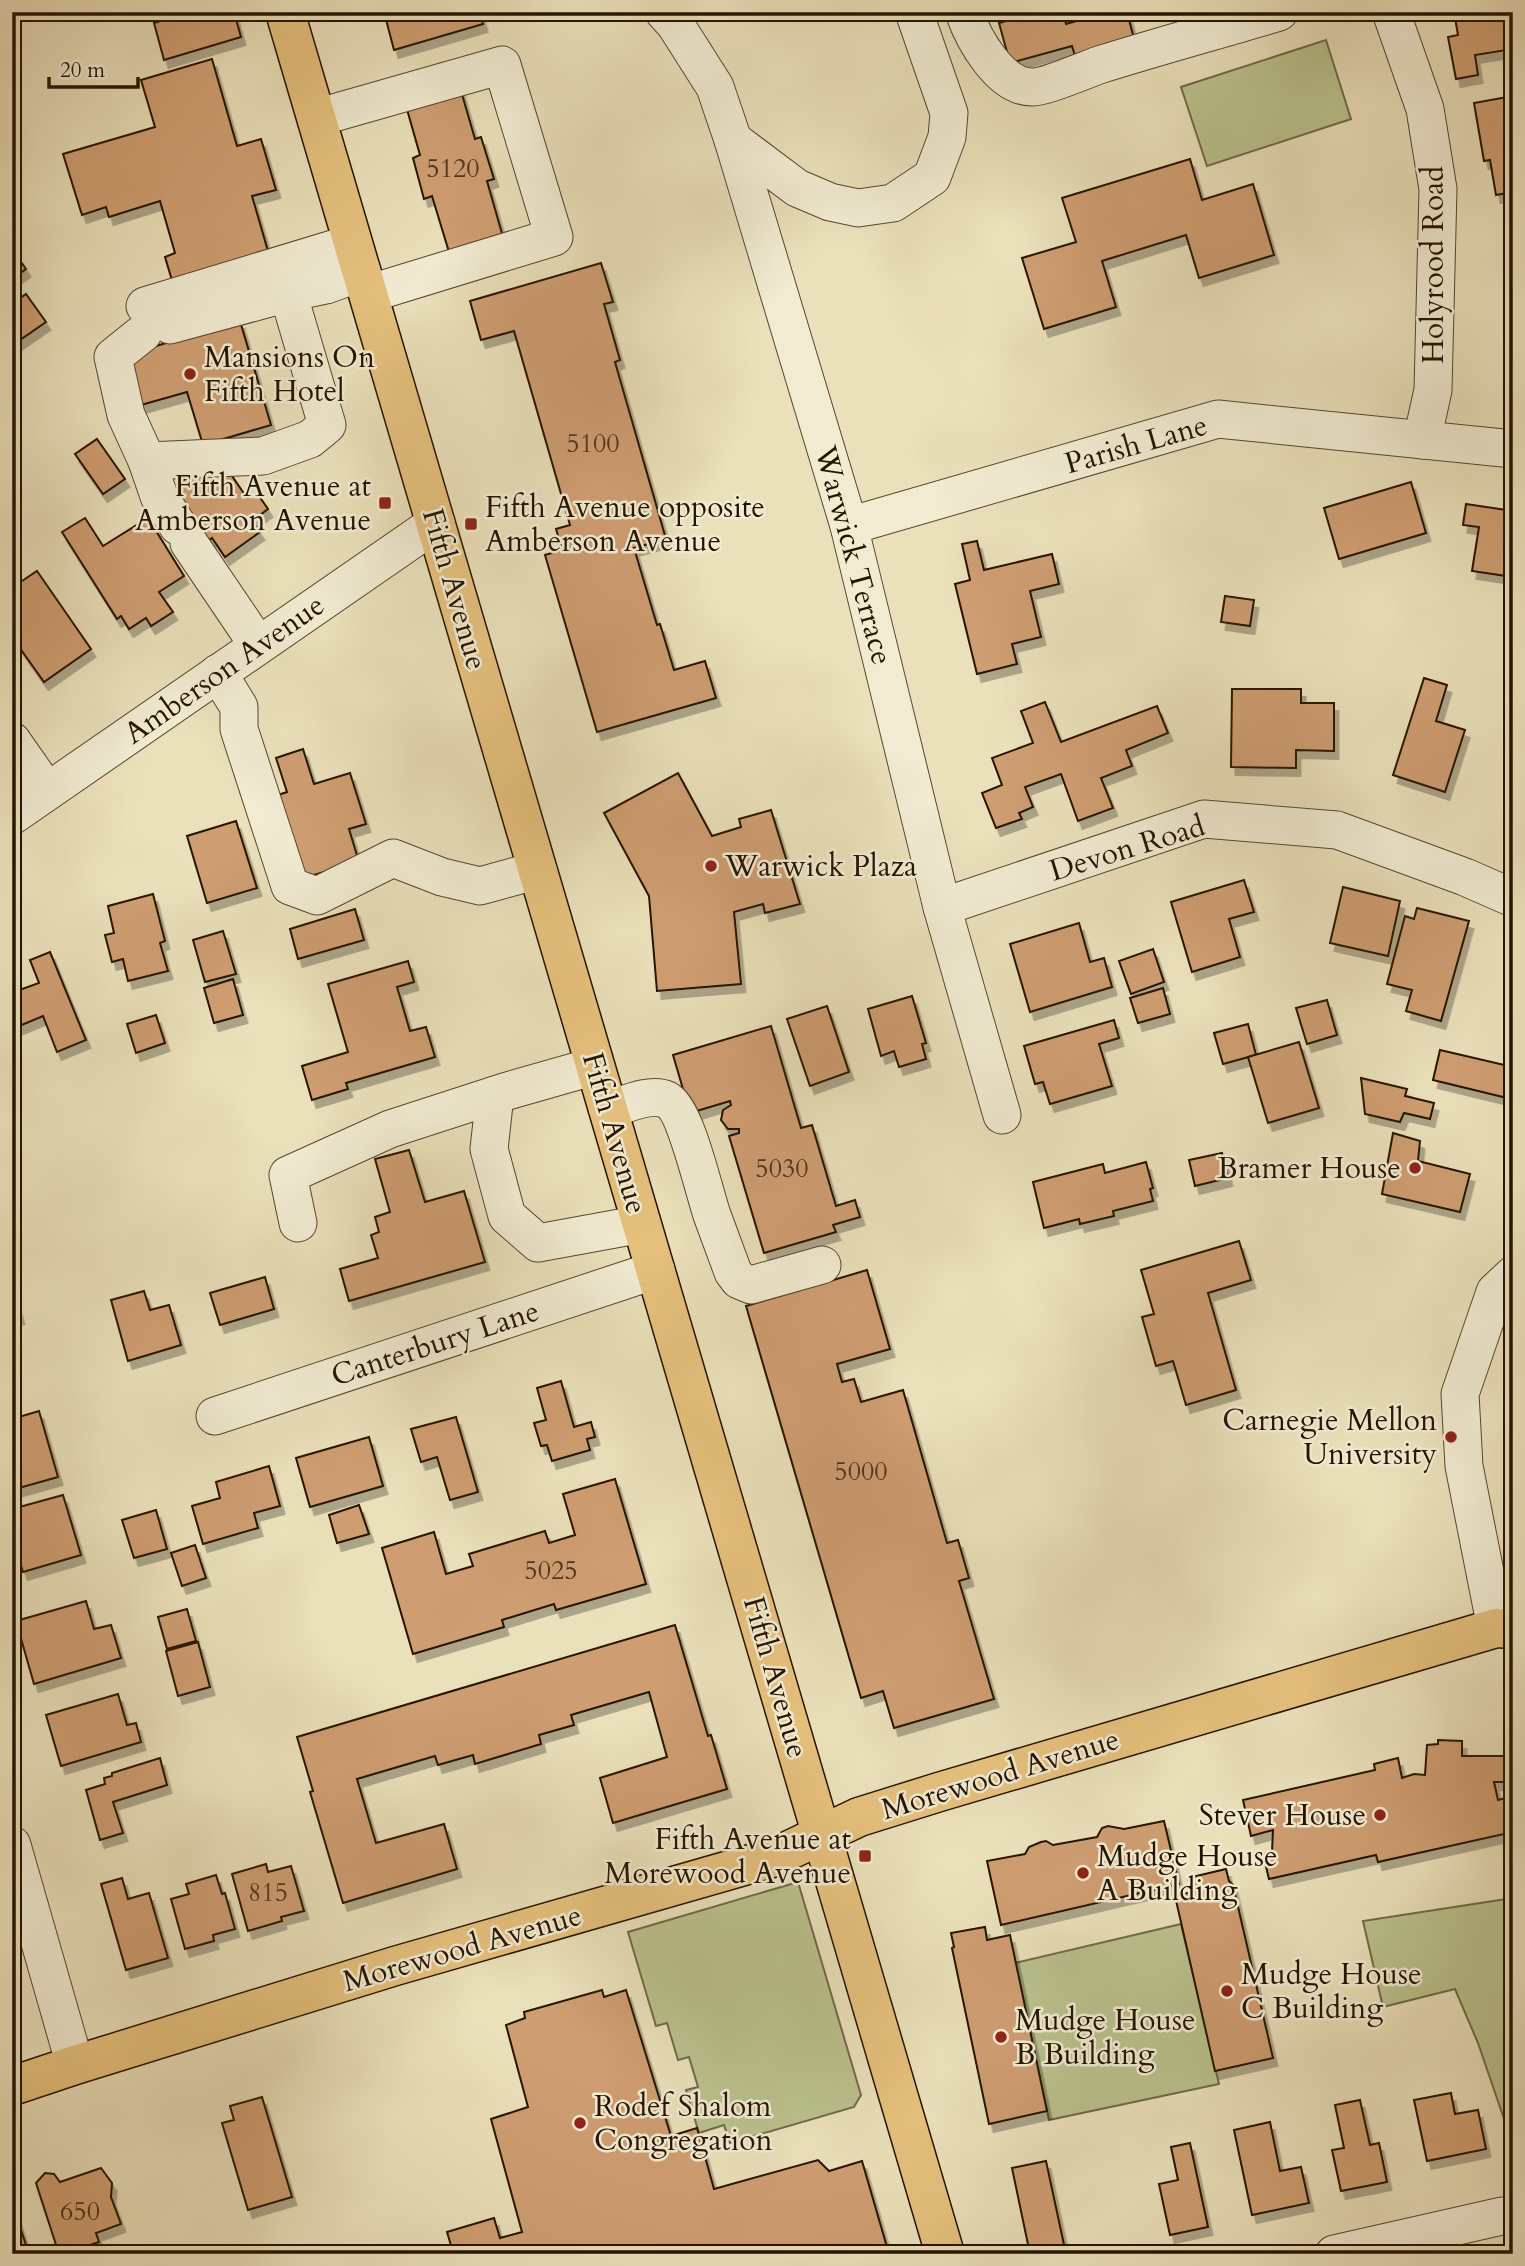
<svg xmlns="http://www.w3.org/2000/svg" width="1525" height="2266" viewBox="0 0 1525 2266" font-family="Cardo,serif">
<defs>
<filter id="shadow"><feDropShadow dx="4.5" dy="8" stdDeviation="0" flood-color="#0004"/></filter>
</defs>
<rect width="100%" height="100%" fill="#eae0ba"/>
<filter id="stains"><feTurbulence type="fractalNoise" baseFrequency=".00286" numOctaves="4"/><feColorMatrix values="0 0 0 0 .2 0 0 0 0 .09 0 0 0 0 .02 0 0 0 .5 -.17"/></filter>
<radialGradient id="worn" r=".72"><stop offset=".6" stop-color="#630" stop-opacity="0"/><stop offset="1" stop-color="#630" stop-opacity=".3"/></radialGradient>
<g fill="#bac18d" stroke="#706a47" stroke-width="2">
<polygon points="1326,40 1351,119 1207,166 1181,87"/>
<polygon points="798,1882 861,2095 854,2107 730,2143 724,2125 699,2133 686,2090 698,2087 689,2057 678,2060 667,2023 656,2026 628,1932"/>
<polygon points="1513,1898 1513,2145 1478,2043 1455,1989 1383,2007 1363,1921"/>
<polygon points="1181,1924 1219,2084 1049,2120 1015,1963"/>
</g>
<g fill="#ce9d71" stroke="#251301" stroke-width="2" filter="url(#shadow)">
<polygon points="190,12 234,12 241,37 164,60 154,23"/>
<polygon points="384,12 480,12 483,24 394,50"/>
<polygon points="1003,12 1063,12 1066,24 1108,12 1127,12 1137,50 1078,66 1072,46 1010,63 999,23 1006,21"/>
<polygon points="1454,12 1513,12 1513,49 1475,55 1478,75 1456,79 1448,37 1458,35"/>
<polygon points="212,59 237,146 261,139 276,190 252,196 270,258 174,287 165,257 175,253 160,201 109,217 106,207 82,215 63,154 155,127 141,80"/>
<polygon points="459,84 475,139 481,137 494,179 487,181 503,237 449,252 432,196 424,199 413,158 420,155 404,99"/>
<polygon points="1513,96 1513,192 1496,195 1490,160 1484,161 1474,103"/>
<polygon points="1190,159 1202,200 1253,184 1274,255 1199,278 1186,235 1102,261 1116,307 1044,329 1022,258 1076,242 1062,198"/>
<polygon points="12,249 26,269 12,279"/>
<polygon points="601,263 613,302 604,304 620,360 615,362 666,539 634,548 657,625 660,624 674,670 705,661 716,698 597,732 545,555 562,550 556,529 570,525 514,331 481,340 470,301"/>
<polygon points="26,294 46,322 17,342 12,335 12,304"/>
<polygon points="240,321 271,425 203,445 187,392 134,407 119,357"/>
<polygon points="97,439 125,479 103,494 75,454"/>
<polygon points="199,469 212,487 230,473 247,498 259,496 268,509 252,521 260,532 225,557 212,538 201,546 163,495"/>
<polygon points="1411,482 1426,533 1339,559 1324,508"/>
<polygon points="1466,504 1513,511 1513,577 1472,571 1479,527 1463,525"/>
<polygon points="85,518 103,546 148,518 184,576 159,592 173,612 151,626 146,618 129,629 121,616 117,619 62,532"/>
<polygon points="977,541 984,570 1052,554 1059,584 1030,591 1041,637 1012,644 1017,664 977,674 955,584 970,580 962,544"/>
<polygon points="37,571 91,649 44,682 12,637 12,573 19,583"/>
<polygon points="1225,596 1254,600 1250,626 1221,622"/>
<polygon points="1424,678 1447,685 1436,721 1465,730 1445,792 1393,775"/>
<polygon points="1232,689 1301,689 1301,703 1334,703 1334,751 1296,750 1296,768 1231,767"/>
<polygon points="1045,702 1061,742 1157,706 1168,733 1126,750 1132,766 1101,778 1113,808 1078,821 1061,774 1025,787 1033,807 1019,813 1022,819 996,828 982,793 1002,785 992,758 1033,743 1021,711"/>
<polygon points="303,749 314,784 350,773 366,824 349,829 359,862 300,879 275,796 287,792 276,758"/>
<polygon points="678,773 712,836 741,827 739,819 771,810 800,904 765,913 763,904 734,912 741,984 657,991 649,896 604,813"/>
<polygon points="236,821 257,888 207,903 187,836"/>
<polygon points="1244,880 1254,912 1229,919 1240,957 1192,972 1171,902"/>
<polygon points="1343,887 1400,901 1388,956 1330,943"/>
<polygon points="153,894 165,941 160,943 168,971 128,981 123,959 112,962 105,935 114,933 108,906"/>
<polygon points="1417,908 1469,921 1441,1021 1406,1011 1412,990 1387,984 1405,916 1414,919"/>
<polygon points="355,909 364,940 298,959 290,929"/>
<polygon points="1079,923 1090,962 1104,958 1112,987 1030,1012 1010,944"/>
<polygon points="223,931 236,974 205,982 193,940"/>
<polygon points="1153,949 1164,982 1131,994 1119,961"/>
<polygon points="50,952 86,1040 57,1052 43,1016 12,1029 12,988 14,992 39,983 30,960"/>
<polygon points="408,961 414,982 397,987 410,1031 426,1027 435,1057 346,1083 348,1089 312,1100 302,1066 348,1052 328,984"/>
<polygon points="233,979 243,1015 214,1023 204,988"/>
<polygon points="1163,988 1170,1014 1138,1023 1130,998"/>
<polygon points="912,996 926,1043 922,1044 926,1059 899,1067 894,1051 881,1056 868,1009"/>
<polygon points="1327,1000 1337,1035 1307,1044 1296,1008"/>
<polygon points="827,1006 849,1072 810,1086 787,1019"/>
<polygon points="156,1015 165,1043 136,1053 127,1024"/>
<polygon points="1114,1020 1119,1038 1099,1044 1112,1086 1050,1104 1043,1082 1035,1084 1024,1046"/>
<polygon points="1248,1024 1256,1055 1223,1064 1214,1033"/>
<polygon points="771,1026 801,1128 812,1125 836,1206 855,1200 860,1217 833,1225 836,1232 764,1253 729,1136 739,1133 739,1129 728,1129 721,1120 723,1110 731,1105 730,1101 690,1113 673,1055"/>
<polygon points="1299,1042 1319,1108 1268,1123 1248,1057"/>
<polygon points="1440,1050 1513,1067 1507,1098 1433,1080"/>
<polygon points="1361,1078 1407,1089 1405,1096 1434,1103 1430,1119 1404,1113 1400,1122 1365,1114"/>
<polygon points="1393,1133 1420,1141 1418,1161 1470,1174 1460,1212 1382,1194"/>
<polygon points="409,1150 425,1202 464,1191 485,1262 349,1301 340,1269 378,1258 371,1235 379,1232 375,1217 390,1212 375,1159"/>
<polygon points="1222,1153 1228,1178 1195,1186 1189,1160"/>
<polygon points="1146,1162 1153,1188 1150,1189 1153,1201 1113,1211 1114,1216 1080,1224 1079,1219 1044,1228 1033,1182 1103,1164 1105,1173"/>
<polygon points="1239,1241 1251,1280 1208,1293 1236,1390 1186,1405 1173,1361 1156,1366 1142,1317 1154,1314 1141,1270"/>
<polygon points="867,1270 890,1349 837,1364 842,1382 854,1379 861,1402 903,1390 947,1543 958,1540 969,1578 959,1581 994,1699 894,1728 883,1691 861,1698 746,1306"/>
<polygon points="265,1277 274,1309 220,1325 210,1293"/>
<polygon points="12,1291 20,1316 12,1318"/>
<polygon points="144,1291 150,1310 169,1305 181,1345 128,1361 111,1300"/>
<polygon points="561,1381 574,1427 591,1422 595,1437 587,1439 590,1450 552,1461 547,1445 541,1446 534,1423 546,1420 537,1388"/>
<polygon points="39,1411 58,1477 12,1490 12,1419"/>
<polygon points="456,1417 478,1492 450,1500 437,1457 421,1462 411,1429"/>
<polygon points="369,1437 383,1486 310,1507 296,1458"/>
<polygon points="269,1466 280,1506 254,1513 258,1528 203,1544 192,1506 220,1498 216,1482"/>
<polygon points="615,1479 646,1584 556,1610 554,1604 502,1620 504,1627 413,1654 382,1548 434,1532 446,1574 473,1566 469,1554 545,1531 549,1543 575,1535 563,1494"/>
<polygon points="63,1495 81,1555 23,1572 12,1536 12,1509"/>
<polygon points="359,1505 369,1534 337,1543 329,1515"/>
<polygon points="156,1510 167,1549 134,1558 122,1520"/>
<polygon points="195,1545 206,1578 182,1586 171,1553"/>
<polygon points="86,1601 94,1629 111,1625 121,1658 34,1684 16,1621"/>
<polygon points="187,1609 196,1641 167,1649 158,1617"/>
<polygon points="675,1625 708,1736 711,1735 727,1789 613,1823 600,1778 667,1757 649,1692 571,1715 574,1725 539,1735 541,1744 475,1764 473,1755 438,1765 435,1756 357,1779 376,1843 444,1824 457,1869 343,1903 310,1792 313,1791 297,1737"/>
<polygon points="198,1642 210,1687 178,1696 166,1651"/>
<polygon points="118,1694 127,1725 136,1723 141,1742 61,1766 46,1715"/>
<polygon points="1438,1740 1462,1741 1462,1756 1507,1756 1505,1782 1494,1782 1498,1800 1513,1796 1513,1832 1378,1862 1376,1855 1269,1879 1263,1854 1272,1852 1273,1830 1251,1836 1243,1800 1375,1770 1374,1764 1398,1758 1402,1778 1414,1774 1425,1775 1427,1745 1438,1744"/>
<polygon points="160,1758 167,1785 113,1802 123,1833 100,1840 86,1790 105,1784 104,1778 112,1776 112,1773"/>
<polygon points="1164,1821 1179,1884 1001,1925 987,1861 1025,1854 1029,1847 1041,1842 1046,1841 1053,1845 1097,1837 1102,1828 1108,1826 1124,1829"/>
<polygon points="266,1864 268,1872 291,1866 304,1911 281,1917 282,1921 248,1931 232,1874"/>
<polygon points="1226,1869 1229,1881 1233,1885 1273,2058 1215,2071 1175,1896 1192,1892 1188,1878"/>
<polygon points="216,1875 222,1894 225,1893 235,1929 213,1935 214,1941 185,1949 171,1899 189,1894 186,1884"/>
<polygon points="122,1878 128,1899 149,1893 168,1958 126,1970 101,1884"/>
<polygon points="985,1927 987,1940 1010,1935 1047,2111 989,2124 952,1948 954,1947 951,1933"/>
<polygon points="602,1990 604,1997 626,1990 671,2136 697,2128 714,2189 818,2160 829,2171 862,2161 889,2254 451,2254 453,2252 447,2232 494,2218 500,2238 522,2232 491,2119 528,2107 506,2025 525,2018 524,2012"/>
<polygon points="1451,2093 1455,2114 1478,2110 1486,2149 1427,2161 1414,2100"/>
<polygon points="262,2097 292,2197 248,2210 222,2123 234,2120 230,2106"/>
<polygon points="1360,2100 1370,2145 1379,2143 1387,2182 1341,2191 1332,2150 1344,2148 1335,2105"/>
<polygon points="1270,2122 1280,2171 1301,2167 1309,2203 1252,2215 1234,2130"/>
<polygon points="1190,2143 1208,2227 1170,2235 1159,2184 1178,2180 1171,2147"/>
<polygon points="1046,2161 1066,2254 1030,2254 1012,2168"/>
<polygon points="101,2168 112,2183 111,2197 121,2224 96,2233 99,2242 81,2248 83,2254 59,2254 36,2183 45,2173 54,2174 60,2182"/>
<polygon points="13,2206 29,2254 12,2254"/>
</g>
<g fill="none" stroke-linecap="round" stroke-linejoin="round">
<g stroke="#56462f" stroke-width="39">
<g id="minor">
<polyline points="664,12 675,24 715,87 733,140 849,526 942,907 1002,1115"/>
<path d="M 964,12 C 973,38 1000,88 1033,87 C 1045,87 1085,70 1099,65 C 1159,46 1219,30 1279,12"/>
<polyline points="1391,12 1425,109 1438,189 1433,390 1422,440"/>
<polyline points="316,118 502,65 554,237 368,294"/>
<polyline points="733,140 797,188 830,202 858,208 893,203 932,177 947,137 949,113 914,12"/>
<polyline points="145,306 353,243"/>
<polyline points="170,325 288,293"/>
<polyline points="143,333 113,357 126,415 147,461 159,496 178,526"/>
<polyline points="147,461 263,456 310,439 327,425 288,293 326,285 362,272"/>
<polyline points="849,526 1218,419 1513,449"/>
<polyline points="189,543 258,645"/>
<polyline points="218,673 239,707 239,729 290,886 317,896 393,858 442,877 480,886 538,870"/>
<polyline points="12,741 47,791"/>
<polyline points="12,816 436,523"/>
<polyline points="942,907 1204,819 1337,830 1465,877 1513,898"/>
<polyline points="495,1095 489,1149 507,1216 538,1243 642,1224"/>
<path d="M 608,1110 C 624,1105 651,1092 667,1100 C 686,1110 704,1192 712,1215 C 719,1234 726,1253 733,1272 L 739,1280 L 751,1285 L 822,1265"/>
<polyline points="298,1223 288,1175 390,1129 504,1092 595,1066"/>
<polyline points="215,1416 656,1270"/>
<polyline points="1496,1628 1464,1466 1460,1394 1495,1292 1513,1275"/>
<polyline points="12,1845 75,2065"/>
<polyline points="1334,2254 1502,2216"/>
</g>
</g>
<g stroke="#251301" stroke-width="41">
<polyline id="major" points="12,2086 75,2065 395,1966 775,1857 859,1817 939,1792 1496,1628 1513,1629"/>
</g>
<g stroke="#251301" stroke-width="41">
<polyline id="highway" points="285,12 945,2254"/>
</g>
<use href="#minor" stroke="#f1ebd2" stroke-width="37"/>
<use href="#major" stroke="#e5c07d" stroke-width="38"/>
<use href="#highway" stroke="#e5c07d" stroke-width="38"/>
</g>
<g fill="#8f2418" stroke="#f1ebd2" stroke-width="2.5">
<circle cx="190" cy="374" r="7"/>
<rect x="378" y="496" width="14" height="14" rx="3.5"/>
<rect x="464" y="517" width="14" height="14" rx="3.5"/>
<circle cx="711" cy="866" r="7"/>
<circle cx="1415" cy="1168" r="7"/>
<circle cx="1451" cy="1437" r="7"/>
<circle cx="1380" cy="1815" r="7"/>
<rect x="858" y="1849" width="14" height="14" rx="3.5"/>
<circle cx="1083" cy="1873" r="7"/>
<circle cx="1227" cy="1991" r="7"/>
<circle cx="1001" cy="2037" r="7"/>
<circle cx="580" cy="2123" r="7"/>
</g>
<g text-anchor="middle" stroke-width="5" stroke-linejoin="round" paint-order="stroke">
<g font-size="26" fill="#4f361d">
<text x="453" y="177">5120</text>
<text x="593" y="452">5100</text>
<text x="782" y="1177">5030</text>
<text x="861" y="1480">5000</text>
<text x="551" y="1579">5025</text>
<text x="268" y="1901">815</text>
<text x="80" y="2220">650</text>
</g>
<g font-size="30" fill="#251301" stroke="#f1ebd2">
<text transform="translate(1433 265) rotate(-90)" y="10">Holyrood Road</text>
<text transform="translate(1136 444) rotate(-16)" y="10">Parish Lane</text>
<text transform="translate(854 555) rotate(75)" y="10">Warwick Terrace</text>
<text transform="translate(455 589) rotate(74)" y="10">Fifth Avenue</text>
<text transform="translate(224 669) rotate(-35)" y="10">Amberson Avenue</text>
<text transform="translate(1127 848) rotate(-17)" y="10">Devon Road</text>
<text transform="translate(615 1133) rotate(74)" y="10">Fifth Avenue</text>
<text transform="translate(435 1343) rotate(-18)" y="10">Canterbury Lane</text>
<text transform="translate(776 1677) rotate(74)" y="10">Fifth Avenue</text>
<text transform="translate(1000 1774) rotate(-17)" y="10">Morewood Avenue</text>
<text transform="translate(462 1948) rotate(-16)" y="10">Morewood Avenue</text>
</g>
<g font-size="30" fill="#251301" stroke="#f1ebd2" text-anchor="start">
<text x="204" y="367">Mansions On<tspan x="204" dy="34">Fifth Hotel</tspan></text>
<text x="371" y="496" text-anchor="end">Fifth Avenue at<tspan x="371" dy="34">Amberson Avenue</tspan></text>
<text x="485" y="517">Fifth Avenue opposite<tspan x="485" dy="34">Amberson Avenue</tspan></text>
<text x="725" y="876">Warwick Plaza</text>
<text x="1401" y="1178" text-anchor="end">Bramer House</text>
<text x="1437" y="1430" text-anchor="end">Carnegie Mellon<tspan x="1437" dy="34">University</tspan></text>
<text x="1366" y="1825" text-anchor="end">Stever House</text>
<text x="851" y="1849" text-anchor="end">Fifth Avenue at<tspan x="851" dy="34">Morewood Avenue</tspan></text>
<text x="1097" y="1866">Mudge House<tspan x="1097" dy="34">A Building</tspan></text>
<text x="1241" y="1984">Mudge House<tspan x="1241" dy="34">C Building</tspan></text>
<text x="1015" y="2030">Mudge House<tspan x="1015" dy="34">B Building</tspan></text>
<text x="594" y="2116">Rodef Shalom<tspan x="594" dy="34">Congregation</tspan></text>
</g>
</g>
<rect width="1525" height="2266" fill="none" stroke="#eae0ba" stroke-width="42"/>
<rect x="14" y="14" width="1497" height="2238" fill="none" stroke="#251301" stroke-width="3.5"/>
<rect x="21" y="21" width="1483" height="2224" fill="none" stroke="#251301" stroke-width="2"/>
<path d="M49 77v10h89v-10" fill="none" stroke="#251301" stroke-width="3.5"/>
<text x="60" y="77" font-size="21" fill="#251301" stroke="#f1ebd2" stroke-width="5" paint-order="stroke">20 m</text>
<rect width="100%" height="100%" filter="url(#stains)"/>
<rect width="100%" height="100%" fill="url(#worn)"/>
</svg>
